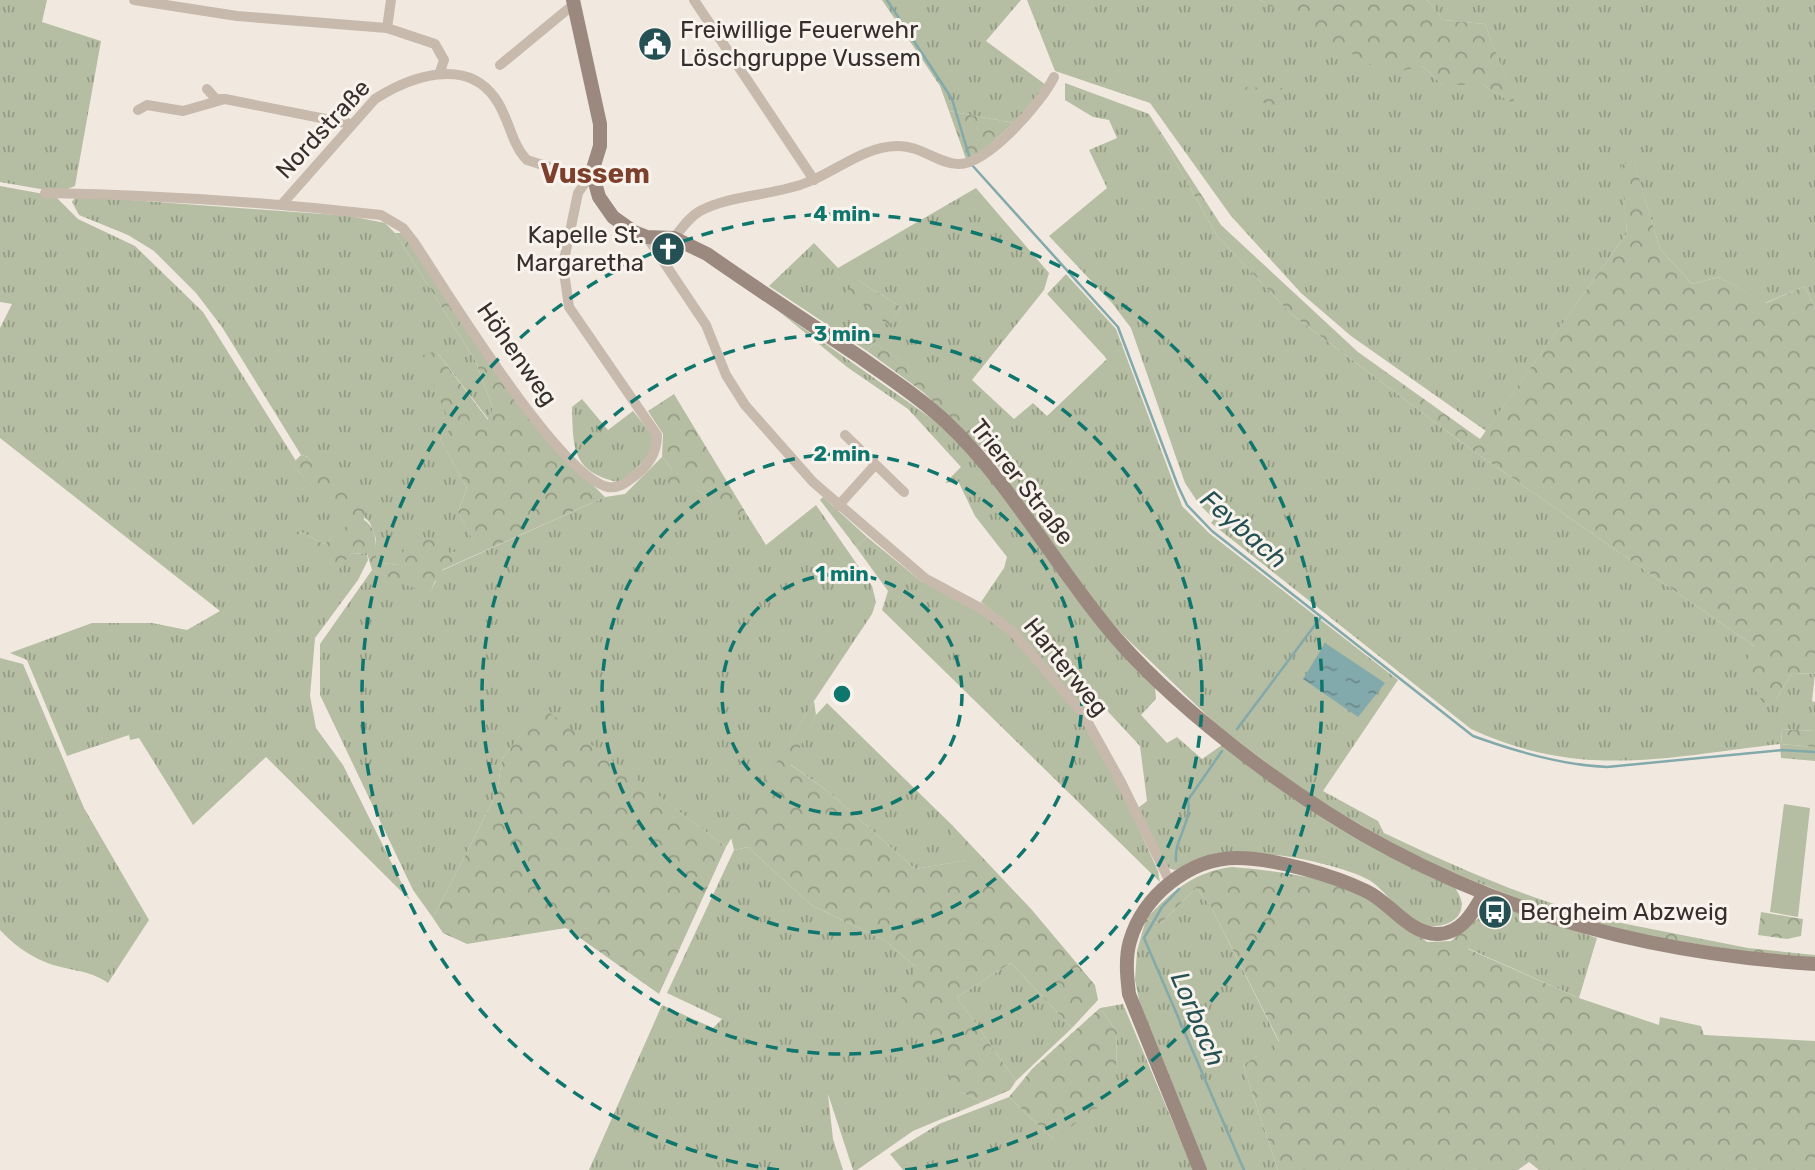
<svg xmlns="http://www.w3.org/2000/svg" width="1815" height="1170" viewBox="0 0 1815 1170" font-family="Rubik,sans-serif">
<defs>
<pattern id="grass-tufts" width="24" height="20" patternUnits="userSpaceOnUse" patternTransform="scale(1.75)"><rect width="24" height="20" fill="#b5bea2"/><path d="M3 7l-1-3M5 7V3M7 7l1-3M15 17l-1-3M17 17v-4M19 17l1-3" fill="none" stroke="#949b84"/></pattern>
<pattern id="forest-crowns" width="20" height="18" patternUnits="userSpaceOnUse" patternTransform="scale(1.75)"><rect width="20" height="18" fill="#b5bea2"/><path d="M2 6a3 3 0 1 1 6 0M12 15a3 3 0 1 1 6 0" fill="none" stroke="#949b84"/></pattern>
<pattern id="water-ripples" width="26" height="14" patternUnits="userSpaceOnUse" patternTransform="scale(1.75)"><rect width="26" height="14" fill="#82a9ab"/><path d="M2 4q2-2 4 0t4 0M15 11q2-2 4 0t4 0" fill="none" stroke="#6b8a8b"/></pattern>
</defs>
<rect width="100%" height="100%" fill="#f1e9e0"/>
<g fill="url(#grass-tufts)" fill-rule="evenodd">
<polygon points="0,0 47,0 42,22 101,41 75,186 65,190 46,190 0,182"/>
<polygon points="882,0 1021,0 986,41 1046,85 1014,123 949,111 940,86"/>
<polygon points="1027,0 1260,0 1311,28 1422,66 1443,85 1483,85 1515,104 1485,24 1443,20 1427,0 1815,0 1815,309 1805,286 1765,303 1719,277 1692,284 1660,249 1634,162 1622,165 1627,233 1486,431 1351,336 1301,293 1231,216 1150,103 1055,71"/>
<path d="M 1065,83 L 1149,114 L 1217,236 L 1291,314 L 1472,450 L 1754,646 L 1776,699 L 1792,673 L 1815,674 L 1812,701 L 1815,702 L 1815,731 L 1782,729 L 1781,744 L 1815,747 L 1815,761 L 1781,758 L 1780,744 C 1666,757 1581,780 1471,729 L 1211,523 L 1214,519 L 1199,504 L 1185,483 L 1131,328 L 1112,303 L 1049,236 L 1107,188 L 1089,150 L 1117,138 L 1109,120 L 1093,117 L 1065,100 Z"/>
<polygon points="0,186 55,196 78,219 135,246 203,312 296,461 293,465 348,526 324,544 301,532 295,538 350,554 367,553 368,560 358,580 315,638 310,696 316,728 343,765 410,900 266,757 193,825 139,738 130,740 129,735 67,756 27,660 10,653 92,623 152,623 187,630 220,611 0,438 0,328 12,304 0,302"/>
<path d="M 976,188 L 1049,273 L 1044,290 L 972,380 L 1014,419 L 1033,403 L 1047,416 L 1107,359 L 1047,294 L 1066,274 L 1116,329 L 1182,506 L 1209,533 L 1398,680 L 1323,791 L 1378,821 L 1384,833 C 1463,870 1540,905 1626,924 L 1625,933 L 1563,916 L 1423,861 L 1308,794 L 1217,725 L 1124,636 L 1078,585 L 1020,503 L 1022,471 C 976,417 935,381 874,343 L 867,351 L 769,286 L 814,243 L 838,268 ZM 856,279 L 901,307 L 889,325 L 889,326 Z"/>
<polygon points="76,196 350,216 385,223 395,233 475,360 493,408 489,420 436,351 453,428 440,439 467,488 458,512 477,547 398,565 375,562 376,539 370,523 308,457 301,455 222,327 196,293 154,251 128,235 79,215 72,202"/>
<path d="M 776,309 L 948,430 L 991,480 L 1071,592 L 1155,686 L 1156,699 L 1141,715 L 1167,743 L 1177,737 L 1202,759 L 1222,745 L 1330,823 L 1455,888 C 1471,909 1456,926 1433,926 C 1407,927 1389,892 1369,880 C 1350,869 1293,855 1270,855 C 1239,856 1206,866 1174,870 L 1168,868 L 1138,808 L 1147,801 L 1140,746 L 1099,702 L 1087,713 L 1014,628 L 981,602 L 1004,568 L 1007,557 L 975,516 L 958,481 L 945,483 L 961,467 L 908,409 L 847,367 Z"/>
<path d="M 582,399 L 608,430 L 633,411 L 653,436 L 652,452 L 622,483 C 573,473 573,451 572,407 Z"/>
<polygon points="662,457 672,469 671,499 683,489 697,489 733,520 746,513 766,545 816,505 872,586 876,602 872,614 814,701 726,847 542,708 502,759 497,793 433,918 413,890 320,695 320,644 372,570 429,594 441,571 605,497 625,494"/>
<polygon points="867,537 922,582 967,604 1009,634 1080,716 1121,790 1158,871 1160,882 882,610 888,591 856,547"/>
<path d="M 0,658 L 23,664 L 84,808 L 149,920 L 108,983 C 89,969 66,971 45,962 C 28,955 13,944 0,930 Z"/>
<polygon points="827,703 952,825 949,828 968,860 915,869 830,793 790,764 816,715"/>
<polygon points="748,847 811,905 884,940 916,967 960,1092 982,1102 913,1131 857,1170 853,1170 828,1094 833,1139 843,1170 589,1170 662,1005 713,1028 722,1019 667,993 734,850"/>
<polygon points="1196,888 1210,905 1279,1042 1243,1065 1278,1170 1207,1170 1141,1010 1135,980 1137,951 1146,919 1160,924"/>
<polygon points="1506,908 1597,938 1579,998 1467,948 1484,925 1476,920 1491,909"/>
<polygon points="1011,963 1072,1028 1016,1081 957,997"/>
<polygon points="1123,1004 1193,1170 903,1170 890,1154 939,1124 1009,1097 1053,1139 1116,1071 1117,1032 1100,1008"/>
</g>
<g fill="url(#forest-crowns)">
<polygon points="1260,0 1427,0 1443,20 1485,24 1516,105 1483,85 1443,85 1422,66 1387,74"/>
<polygon points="1239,87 1284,88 1277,105 1242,100"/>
<polygon points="949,111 1014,123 977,156 966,159"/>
<polygon points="1149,114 1221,225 1358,352 1480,439 1627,233 1621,165 1634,161 1660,249 1692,284 1719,277 1766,303 1805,286 1815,309 1815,674 1792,673 1776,699 1763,703 1743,668 1754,646 1472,450 1291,314 1217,236"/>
<path d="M 395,233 L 402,233 L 544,437 L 605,497 L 442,570 L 442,578 L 435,581 L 429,595 L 372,570 L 367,553 L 350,554 L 337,572 L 294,538 L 301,532 L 324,544 L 347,526 L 292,464 L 301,455 L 308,457 L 365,510 L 364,520 C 378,528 376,548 376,562 L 398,565 L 406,545 L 433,538 L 450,553 L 476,546 L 458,512 L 467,488 L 440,439 L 452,428 L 421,356 L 436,351 L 488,420 L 493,408 L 475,360 Z"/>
<polygon points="856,279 901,307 889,326 847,291"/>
<path d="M 874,343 C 933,380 1001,426 1032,491 L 1020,503 L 995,461 L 923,392 L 867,351 Z"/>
<polygon points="674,394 746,513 733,521 697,489 683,490 672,500 664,489 672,469 662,457 663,434 648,411"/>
<polygon points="823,497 867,537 856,547 820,500"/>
<polygon points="814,701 816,715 791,765 830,793 915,869 967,860 949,828 952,825 1032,910 1095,985 1098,1000 1072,1028 1011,963 957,997 1016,1081 1010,1090 982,1102 960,1092 901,1000 916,967 884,940 811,905 748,847 734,850 731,837"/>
<polygon points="542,707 726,847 659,994 566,928 467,944 443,933 433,918 497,793 502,759"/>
<polygon points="1782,729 1815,731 1815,747 1781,744"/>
<path d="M 1232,867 C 1278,871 1328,877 1371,898 C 1391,908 1409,928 1427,942 L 1451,941 L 1476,920 L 1484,925 L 1468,949 L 1579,998 L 1659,1025 L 1660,1017 L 1701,1026 L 1704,1035 L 1815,1041 L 1815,1170 L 1539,1170 L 1529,1162 L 1518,1170 L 1278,1170 L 1243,1065 L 1279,1041 L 1210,905 L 1196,888 L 1160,924 L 1146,919 C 1171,892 1193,872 1232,867 Z"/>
<polygon points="1761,912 1803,919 1801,936 1787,939 1758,935"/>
<polygon points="1626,924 1748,948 1815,955 1815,962 1625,933"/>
<polygon points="1100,1008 1117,1032 1116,1071 1099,1107 1053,1139 1009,1097 1032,1069"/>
</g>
<polygon fill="#b5bea2" points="1784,804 1810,808 1798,917 1770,912"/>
<polygon fill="url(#water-ripples)" points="1325,643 1385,683 1358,717 1303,679"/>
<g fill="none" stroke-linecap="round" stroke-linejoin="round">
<g stroke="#82a9ab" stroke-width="2.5">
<polyline points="887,0 952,99 970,159"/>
<path d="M 972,165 L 1118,327 L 1178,486 L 1187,505 L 1212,531 L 1473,736 C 1515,751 1561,765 1607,767 L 1782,750 L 1815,752"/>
<polyline points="1237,729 1321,617"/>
<path d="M 1176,861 C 1174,839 1192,823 1188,800 L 1222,751"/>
<polyline points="1179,889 1162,907 1144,938 1244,1170"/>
</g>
<g stroke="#c8b9ad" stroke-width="10">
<polyline points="134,0 237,16 387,28 435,44 444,60 440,72"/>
<polyline points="694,0 814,180"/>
<polyline points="387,28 391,0"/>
<polyline points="500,65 568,9 575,7"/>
<polyline points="207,89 216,99 224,99"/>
<polyline points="138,110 147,105 183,111 225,99 351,124"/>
<path d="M 45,193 C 158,195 269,202 381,215 L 403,228 L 414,242 C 445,289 559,476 608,487 C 619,489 627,482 636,475 C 649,465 657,452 657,435 L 569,307 L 563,265 L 578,193 L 587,180"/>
<path d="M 283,203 L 375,99 C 411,76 466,57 495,98 C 509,117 511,144 527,160 L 593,181"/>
<polyline points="647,237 706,325 726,375 745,405 813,482 926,579 982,609 1013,632 1082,712 1121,782 1170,882"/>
<path d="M 674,238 C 681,229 689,217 700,211 C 733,194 774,196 808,182 C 838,170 863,147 897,146 C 920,145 939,164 958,164 C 988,165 1042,102 1054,77"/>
<polyline points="845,435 904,492"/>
<polyline points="838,506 875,465"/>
</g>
<g stroke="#9b897f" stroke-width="14">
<path d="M 573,0 L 600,124 L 600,146 L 592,172 L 599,197 L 613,217 L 634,232 L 647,237 L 674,238 L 707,254 C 757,289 809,323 860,357 C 889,378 921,398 947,423 C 1011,483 1057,570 1116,638 C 1158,686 1207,727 1258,765 C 1425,891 1607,951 1815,964"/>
<path d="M 1200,1170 L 1129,994 C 1127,977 1125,958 1130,941 C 1143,896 1189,858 1237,858 C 1273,858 1333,875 1366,891 C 1390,902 1409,934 1437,934 C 1461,934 1473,913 1483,895"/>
</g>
</g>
<g fill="none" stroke="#0f766e" stroke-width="3.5" stroke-dasharray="12 9">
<circle cx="842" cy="694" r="120"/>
<circle cx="842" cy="694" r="240"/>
<circle cx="842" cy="694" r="360"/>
<path d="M779 1170A480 480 0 1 1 905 1170"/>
</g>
<defs>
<g id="civic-disc" transform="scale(1.75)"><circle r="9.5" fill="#255154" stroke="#f8f3ec"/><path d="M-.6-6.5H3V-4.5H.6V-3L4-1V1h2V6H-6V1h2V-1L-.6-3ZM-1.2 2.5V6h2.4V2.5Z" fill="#fff"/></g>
<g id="church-disc" transform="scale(1.75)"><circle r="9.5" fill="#255154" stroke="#f8f3ec"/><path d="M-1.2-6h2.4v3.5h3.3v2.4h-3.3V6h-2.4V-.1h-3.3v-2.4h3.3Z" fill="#fff"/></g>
<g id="bus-disc" transform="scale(1.75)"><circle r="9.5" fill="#255154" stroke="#f8f3ec"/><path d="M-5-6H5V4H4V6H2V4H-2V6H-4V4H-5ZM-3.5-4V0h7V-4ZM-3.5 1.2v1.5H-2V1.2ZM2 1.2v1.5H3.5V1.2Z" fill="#fff"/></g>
</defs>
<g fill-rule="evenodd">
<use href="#civic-disc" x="655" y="44"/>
<use href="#church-disc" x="668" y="249"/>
<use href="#bus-disc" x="1495" y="912"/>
</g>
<g text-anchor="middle" stroke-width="6" stroke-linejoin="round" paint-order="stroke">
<g font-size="24" fill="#372f2b" stroke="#f8f3ec" text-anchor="start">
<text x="680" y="38">Freiwillige Feuerwehr<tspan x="680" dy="28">Löschgruppe Vussem</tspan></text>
<text x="644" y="243" text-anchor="end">Kapelle St.<tspan x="644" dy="28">Margaretha</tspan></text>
<text x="1520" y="920">Bergheim Abzweig</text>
</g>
<g font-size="24" fill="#372f2b" stroke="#f8f3ec">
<text transform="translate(323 129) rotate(-47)" y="8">Nordstraße</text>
<text transform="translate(517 354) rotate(55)" y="8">Höhenweg</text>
<text transform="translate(1022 482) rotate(52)" y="8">Trierer Straße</text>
<text transform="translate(1066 667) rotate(51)" y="8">Harterweg</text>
</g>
<g font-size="26" font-style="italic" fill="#255154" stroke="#f8f3ec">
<text transform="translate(1244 529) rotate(41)" y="9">Feybach</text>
<text transform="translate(1198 1019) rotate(67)" y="9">Lorbach</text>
</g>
<g font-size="28" font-weight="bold" fill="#7d402d" stroke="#f8f3ec">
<text x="595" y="183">Vussem</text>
</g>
</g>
<circle cx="842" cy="694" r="10" fill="#0f766e" stroke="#f8f3ec" stroke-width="3.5"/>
<g font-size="21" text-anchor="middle" font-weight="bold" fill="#0f766e" stroke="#f8f3ec" stroke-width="6" stroke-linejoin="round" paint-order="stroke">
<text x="842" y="221">4 min</text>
<text x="842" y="341">3 min</text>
<text x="842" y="461">2 min</text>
<text x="842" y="581">1 min</text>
</g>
</svg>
